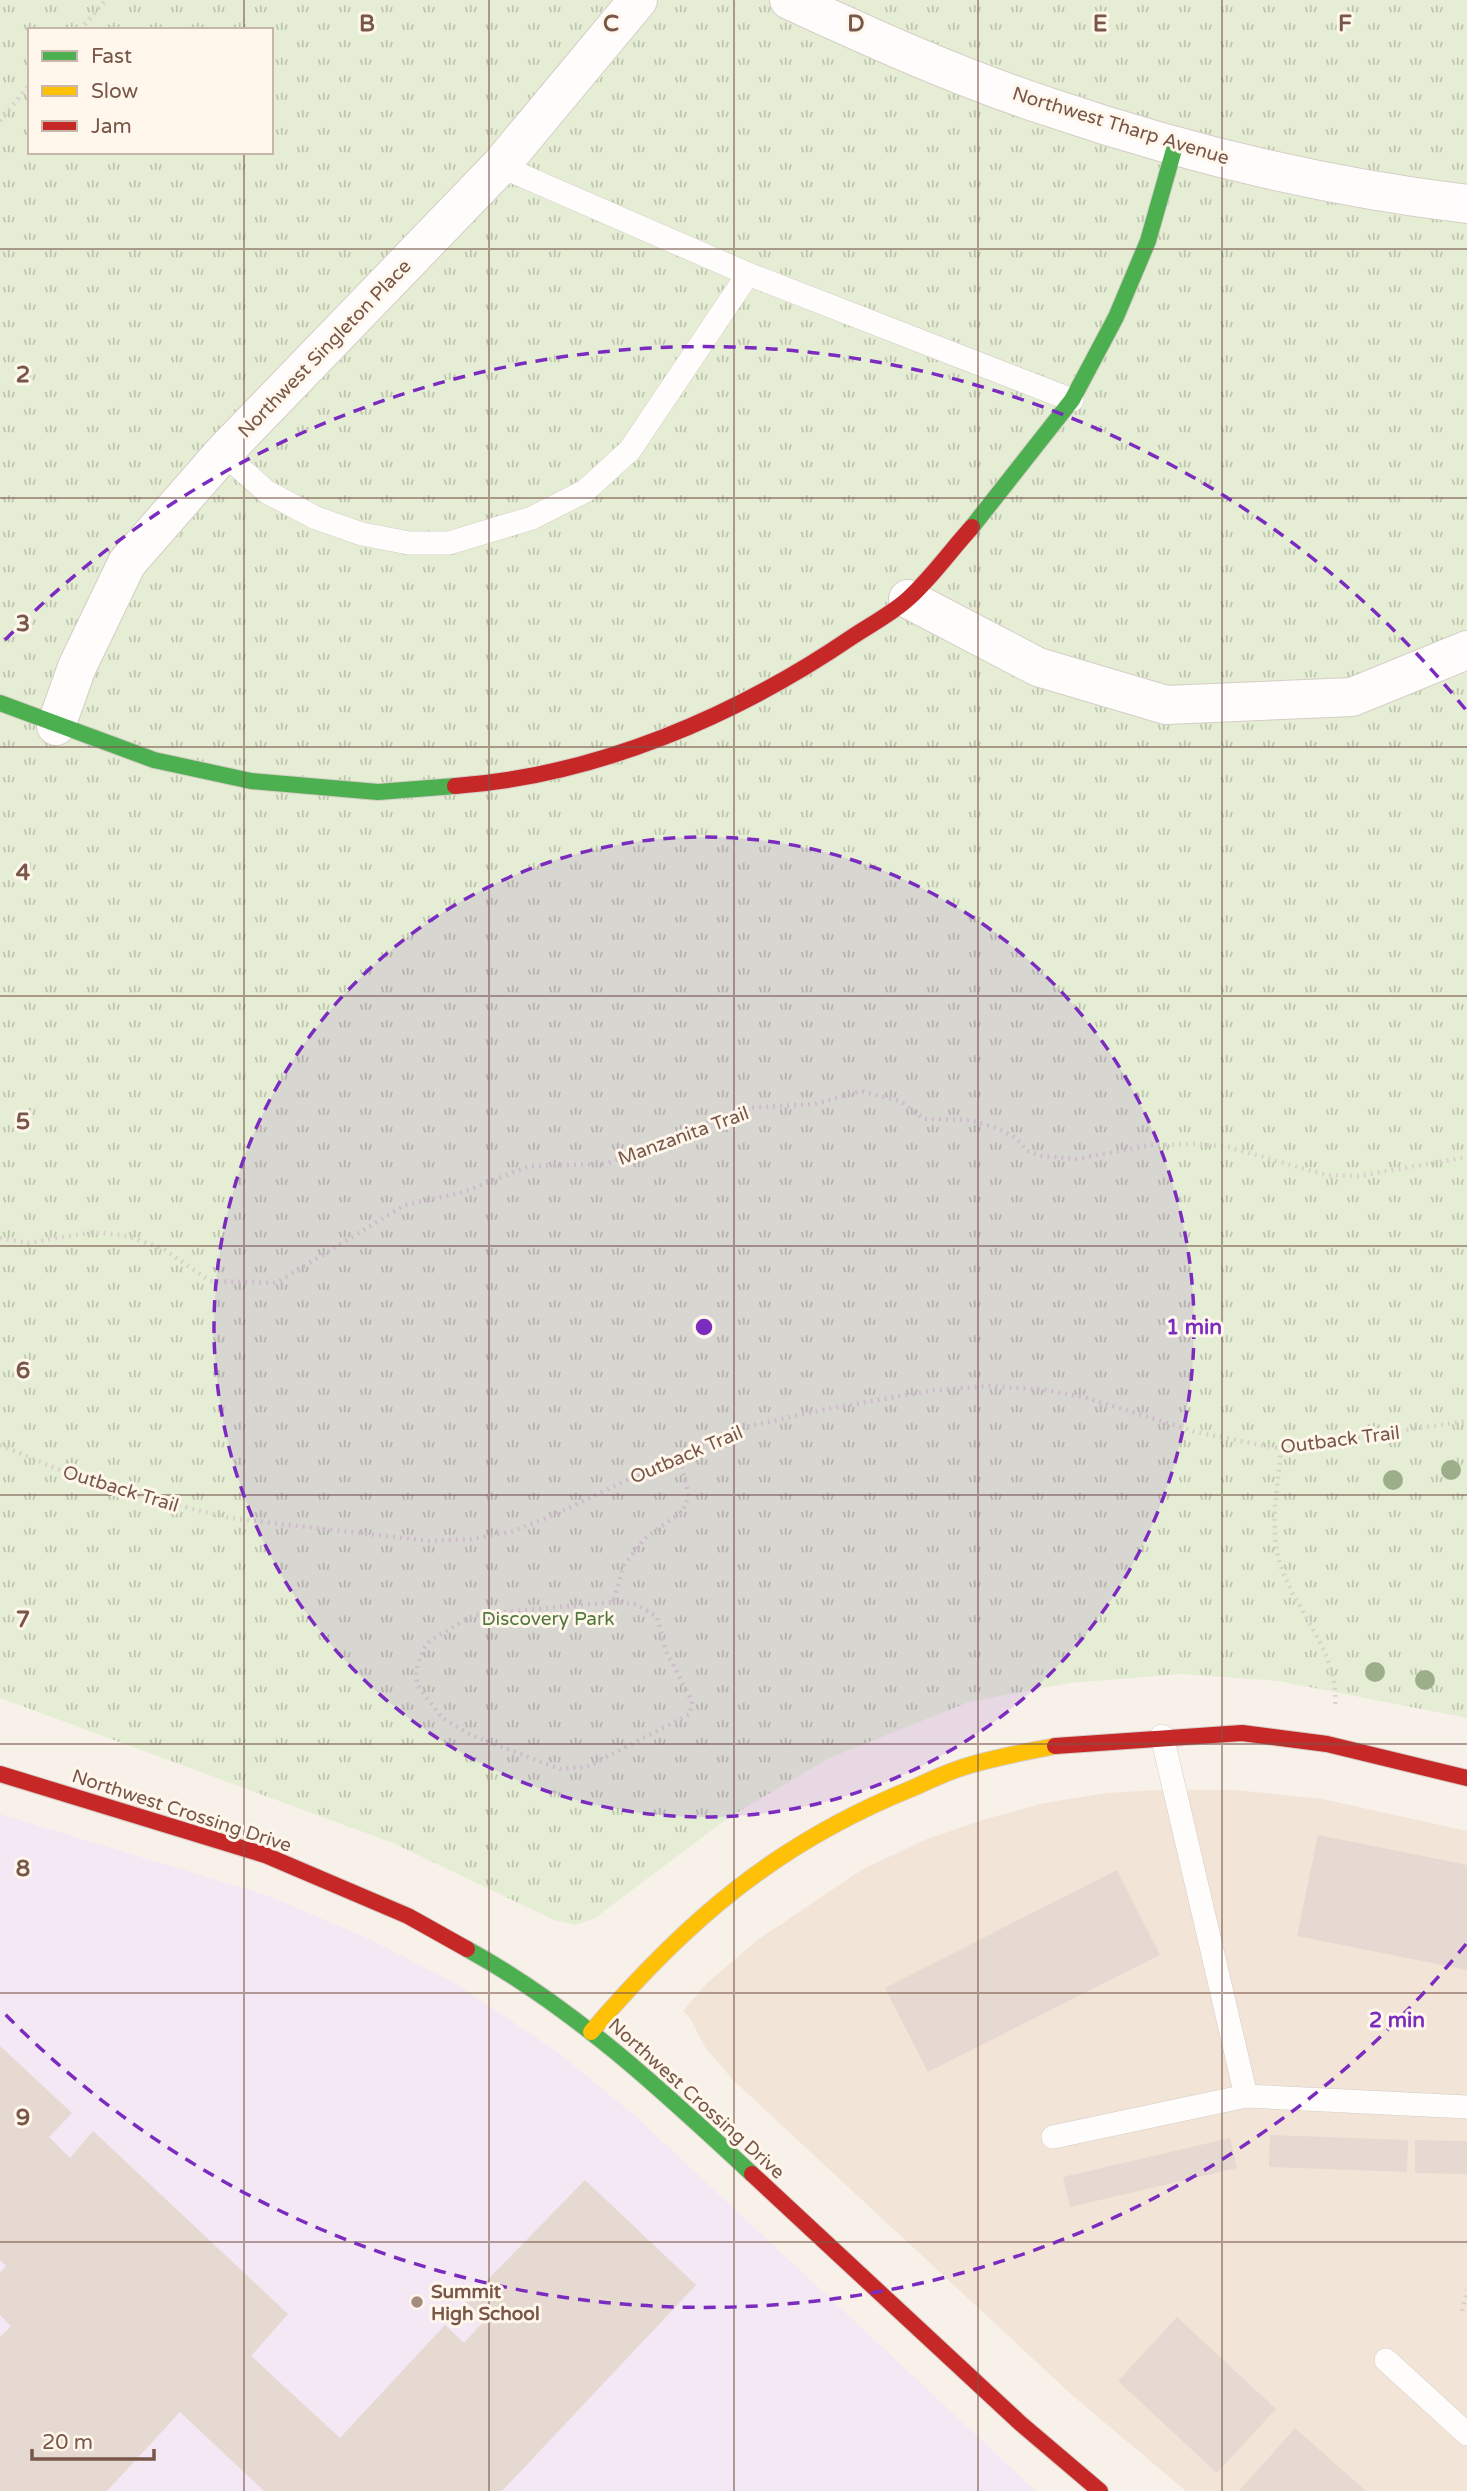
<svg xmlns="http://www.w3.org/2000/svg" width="1467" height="2491" viewBox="0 0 1467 2491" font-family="'Varela Round',sans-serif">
<defs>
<pattern id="grass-tufts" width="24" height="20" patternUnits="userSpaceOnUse" patternTransform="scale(1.75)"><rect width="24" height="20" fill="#e5eed4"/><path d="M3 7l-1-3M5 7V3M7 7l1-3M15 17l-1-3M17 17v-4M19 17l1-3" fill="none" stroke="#bec4ae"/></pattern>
</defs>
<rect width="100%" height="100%" fill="#f8f1ea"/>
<polygon fill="#f2e4d7" points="1159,1790 1236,1790 1322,1799 1467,1831 1467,2491 1186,2491 1073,2396 732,2079 705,2047 690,2018 683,2011 707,1983 756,1941 863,1869 927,1839 986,1819 1044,1803 1107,1793"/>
<polygon fill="#f3e8f3" points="0,1814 269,1896 367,1938 453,1982 555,2050 633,2114 1036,2491 0,2491"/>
<path fill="url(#grass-tufts)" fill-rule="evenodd" d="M 0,0 L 1467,0 L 1467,1718 L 1278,1681 L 1181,1674 L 1070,1683 L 969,1702 L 829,1758 L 728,1818 L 595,1918 L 576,1925 L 554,1920 L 393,1843 L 0,1698 ZM 30,30 L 271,30 L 271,152 L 30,152 Z"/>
<g fill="#e5d9d1">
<polygon points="1318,1835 1467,1865 1467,1970 1297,1936"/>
<polygon points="1117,1870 1160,1955 928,2072 885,1988"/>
<polygon points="0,2046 72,2113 49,2137 70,2158 93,2131 288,2314 251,2356 340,2438 445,2325 464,2343 485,2320 466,2302 585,2180 696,2285 502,2491 264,2491 180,2412 107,2491 0,2491 0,2337 11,2326 0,2315 0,2273 6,2266 0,2260"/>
<polygon points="1270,2135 1408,2140 1407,2172 1269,2167"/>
<polygon points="1230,2138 1237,2168 1070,2207 1063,2177"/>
<polygon points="1415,2140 1467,2141 1467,2174 1415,2173"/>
<polygon points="1177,2317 1276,2409 1217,2473 1118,2381"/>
<polygon points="1295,2428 1366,2491 1239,2491"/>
</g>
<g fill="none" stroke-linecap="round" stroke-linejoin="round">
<g stroke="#d6cdc6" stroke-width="24">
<g id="lane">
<polyline points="500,166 748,274 1072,400"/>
<polyline points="223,453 267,492 316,518 362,534 409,543 449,543 532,518 585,491 630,450 748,274"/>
<polyline points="1162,1736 1246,2096"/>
<polyline points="1053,2137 1246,2096 1467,2107"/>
<polyline points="1386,2360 1467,2434"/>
</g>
</g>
<g stroke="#d6cdc6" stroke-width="40">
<g id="street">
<path d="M 789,0 C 874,39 960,78 1049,107 C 1184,153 1326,187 1467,204"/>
<polyline points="908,599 1038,667 1166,705 1352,697 1467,650"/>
<polyline points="56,726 77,667 127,563 223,453 500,166 638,0"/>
</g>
</g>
<g stroke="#d7cdc6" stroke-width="18">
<g id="fast">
<polyline points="972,527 1072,400 1116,317 1148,241 1175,146"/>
<polyline points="0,703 154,760 251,781 378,792 455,786"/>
<path d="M 467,1949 C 573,2007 664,2092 752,2174"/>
</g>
</g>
<g stroke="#d7cdc6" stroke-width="18">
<path id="slow" d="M 591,2032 C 686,1921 776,1843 913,1788 C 931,1780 949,1771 967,1766 C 996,1757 1026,1752 1055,1746"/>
</g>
<g stroke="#d7cdc6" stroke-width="18">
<g id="jam">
<path d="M 455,786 C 596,776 736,716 852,637 C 870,625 893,613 909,598 C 932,577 951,550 972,527"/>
<polyline points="1055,1746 1242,1733 1327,1744 1467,1778"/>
<polyline points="0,1774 265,1855 408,1916 467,1949"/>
<polyline points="752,2174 1020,2423 1100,2491"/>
</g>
</g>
<g stroke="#dad1cd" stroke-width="4.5" stroke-dasharray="2 5" stroke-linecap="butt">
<polyline points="80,30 106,0"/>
<polyline points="0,121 30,84"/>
<polyline points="0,1238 28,1243 93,1232 128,1236 165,1250 210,1281 276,1283 405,1205 464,1192 529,1166 606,1164 745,1108 815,1104 861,1091 900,1101 924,1119 970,1120 997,1128 1016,1138 1027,1151 1042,1156 1076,1159 1151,1145 1198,1144 1228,1147 1326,1175 1358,1176 1467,1157"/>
<polyline points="0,1445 72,1475 127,1493 230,1518 429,1541 471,1539 511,1532 556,1514 732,1430 827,1409 935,1390 990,1386 1046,1390 1087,1398 1196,1432 1281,1449 1467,1421"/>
<path d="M 1281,1449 C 1278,1484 1270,1522 1278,1556 C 1289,1605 1340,1650 1335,1705"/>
<polyline points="613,1602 636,1604 657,1617 666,1651 692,1701 690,1714 587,1767 560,1769 471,1735 442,1718 417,1685 416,1671 423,1649 431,1640 474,1615 613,1602 624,1565 645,1538 682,1512 689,1496 678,1453"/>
<polyline points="1462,2311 1467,2290"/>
</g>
<use href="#lane" stroke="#fefdfc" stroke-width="23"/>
<use href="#street" stroke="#fefdfc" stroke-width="38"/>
<use href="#fast" stroke="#4caf50" stroke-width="16"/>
<use href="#slow" stroke="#ffc107" stroke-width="16"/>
<use href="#jam" stroke="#c62828" stroke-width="16"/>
</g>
<g fill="#9daf8a">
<circle cx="1451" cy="1470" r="10"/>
<circle cx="1393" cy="1480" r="10"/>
<circle cx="1375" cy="1672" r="10"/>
<circle cx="1425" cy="1680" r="10"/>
</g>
<path fill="none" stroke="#785648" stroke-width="2" stroke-opacity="0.55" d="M 244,0 L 244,30M 489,0 L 489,2491M 734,0 L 734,2491M 978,0 L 978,2491M 1222,0 L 1222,2491M 244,152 L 244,2491M 0,249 L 1467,249M 0,498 L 1467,498M 0,747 L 1467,747M 0,996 L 1467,996M 0,1246 L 1467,1246M 0,1495 L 1467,1495M 0,1744 L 1467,1744M 0,1993 L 1467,1993M 0,2242 L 1467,2242"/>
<circle cx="704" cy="1327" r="490" fill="#7b2cbf" fill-opacity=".12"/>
<g fill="none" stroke="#7b2cbf" stroke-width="3.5" stroke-dasharray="12 9">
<circle cx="704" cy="1327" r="490"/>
<path d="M1466 1944A980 980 0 0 1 5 2014M5 640A980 980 0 0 1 1466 710"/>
</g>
<circle fill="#a58c81" stroke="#fff6ec" stroke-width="2.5" cx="417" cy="2302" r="7"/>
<g text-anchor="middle" stroke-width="6" stroke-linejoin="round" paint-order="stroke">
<g font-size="19" fill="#785648" stroke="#fff6ec">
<text transform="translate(1121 125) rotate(17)" y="7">Northwest Tharp Avenue</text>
<text transform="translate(324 348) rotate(-46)" y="7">Northwest Singleton Place</text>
<text transform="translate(683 1135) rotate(-20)" y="7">Manzanita Trail</text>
<text transform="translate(1340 1439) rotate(-7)" y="7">Outback Trail</text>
<text transform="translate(686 1454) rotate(-23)" y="7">Outback Trail</text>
<text transform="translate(121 1488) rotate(17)" y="7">Outback Trail</text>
<text transform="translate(182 1810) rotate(18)" y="7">Northwest Crossing Drive</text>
<text transform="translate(697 2098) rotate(42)" y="7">Northwest Crossing Drive</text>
</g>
<g font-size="19" fill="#52793c" stroke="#fff6ec">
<text x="548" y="1625">Discovery Park</text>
</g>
<g font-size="19" font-weight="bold" fill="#785648" stroke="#fff6ec" text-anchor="start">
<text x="431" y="2298">Summit<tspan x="431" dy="22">High School</tspan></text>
</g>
</g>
<g font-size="23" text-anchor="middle" font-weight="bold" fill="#785648" stroke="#fff6ec" stroke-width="6" stroke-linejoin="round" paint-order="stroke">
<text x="367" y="31">B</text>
<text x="611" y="31">C</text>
<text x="856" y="31">D</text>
<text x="1100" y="31">E</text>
<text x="1345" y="31">F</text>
<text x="23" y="382">2</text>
<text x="23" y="631">3</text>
<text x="23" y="880">4</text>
<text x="23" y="1129">5</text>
<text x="23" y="1378">6</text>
<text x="23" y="1627">7</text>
<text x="23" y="1876">8</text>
<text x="23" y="2125">9</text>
</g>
<circle cx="704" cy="1327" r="10" fill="#7b2cbf" stroke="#fff6ec" stroke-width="3.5"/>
<g font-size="21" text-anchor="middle" font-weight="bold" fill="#7b2cbf" stroke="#fff6ec" stroke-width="6" stroke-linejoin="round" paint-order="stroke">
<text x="1194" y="1334">1 min</text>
<text x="1397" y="2027">2 min</text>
</g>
<rect x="28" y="28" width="245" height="126" fill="#fff6ec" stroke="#c9b6aa" stroke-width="2"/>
<rect x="42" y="51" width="35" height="10" fill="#4caf50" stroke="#c9b6aa" stroke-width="2"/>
<text x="91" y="63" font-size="21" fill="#785648">Fast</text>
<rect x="42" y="86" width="35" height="10" fill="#ffc107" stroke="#c9b6aa" stroke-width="2"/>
<text x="91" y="98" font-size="21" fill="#785648">Slow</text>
<rect x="42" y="121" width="35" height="10" fill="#c62828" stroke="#c9b6aa" stroke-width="2"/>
<text x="91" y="133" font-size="21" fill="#785648">Jam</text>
<path d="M32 2449v10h122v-10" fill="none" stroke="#785648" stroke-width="3.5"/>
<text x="42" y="2449" font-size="21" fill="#785648" stroke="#fff6ec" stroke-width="5" paint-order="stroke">20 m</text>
</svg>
